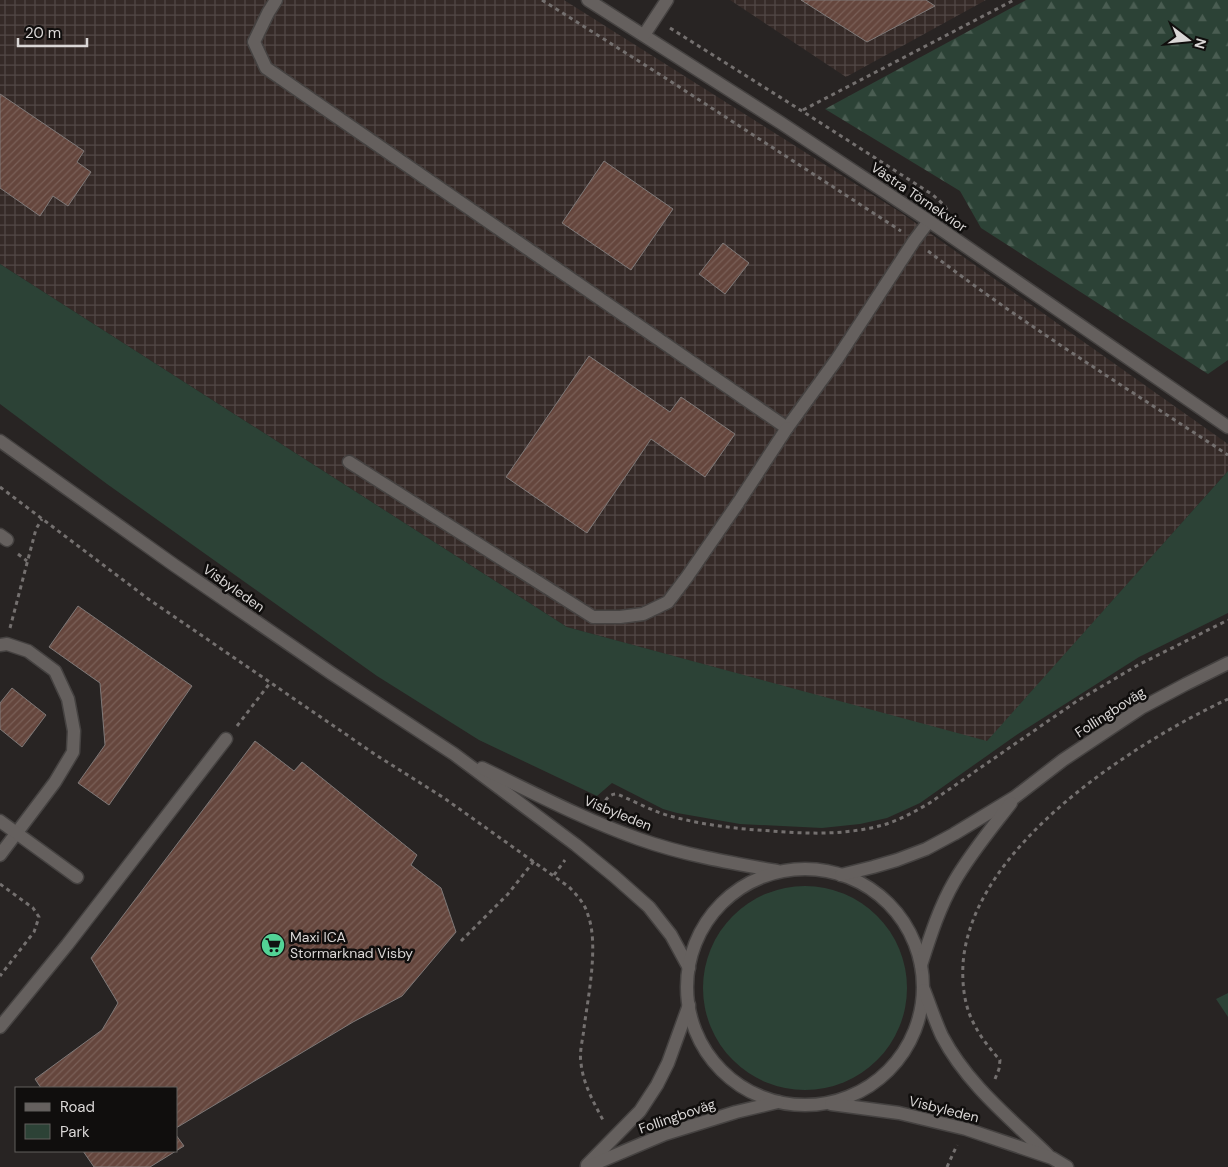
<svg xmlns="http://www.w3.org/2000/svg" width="1228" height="1167" viewBox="0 0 1228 1167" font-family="'DM Sans',sans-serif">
<defs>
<pattern id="industrial-grid" width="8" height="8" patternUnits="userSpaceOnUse" patternTransform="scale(1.25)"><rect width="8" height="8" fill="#352a27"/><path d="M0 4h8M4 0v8" fill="none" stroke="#524846"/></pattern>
<pattern id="forest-firs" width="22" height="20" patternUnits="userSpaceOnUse" patternTransform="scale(1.25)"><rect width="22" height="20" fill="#2c4236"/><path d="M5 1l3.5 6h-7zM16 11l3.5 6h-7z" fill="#4a5d52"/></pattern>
<pattern id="building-hatch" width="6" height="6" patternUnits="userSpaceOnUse" patternTransform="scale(1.25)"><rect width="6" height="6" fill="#65463d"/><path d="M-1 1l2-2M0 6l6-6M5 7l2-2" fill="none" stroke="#7a6058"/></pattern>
</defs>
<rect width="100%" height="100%" fill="#282423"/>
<g fill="url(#industrial-grid)">
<polygon points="0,0 564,0 900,212 1228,444 1228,471 987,742 567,627 0,264"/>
<polygon points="730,0 986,0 846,77"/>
</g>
<g fill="#2c4236">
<polygon points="0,264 567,627 987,741 1228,471 1228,613 1139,657 1015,736 920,803 887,818 860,824 822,828 740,824 677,813 663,809 612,783 597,796 479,740 377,676 107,484 0,404"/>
<circle cx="805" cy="988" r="102"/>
<polygon points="1228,993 1228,1017 1216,999"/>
</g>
<polygon fill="url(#forest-firs)" points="1026,0 1228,0 1228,360 1208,374 981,228 960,191 825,109"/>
<g fill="url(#building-hatch)" stroke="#7f7978">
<polygon points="801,0 926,0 935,6 867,42"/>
<polygon points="0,94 84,151 77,162 91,172 68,206 53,196 40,216 0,188"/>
<polygon points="604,161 673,209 631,270 562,223"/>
<polygon points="723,243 749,263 725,294 699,274"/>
<polygon points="589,356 670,412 681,397 735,434 705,477 651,439 587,533 506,477"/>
<polygon points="78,606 192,686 109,805 78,783 105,745 100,683 49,647"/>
<polygon points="12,688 46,715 22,747 0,729 0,703"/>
<polygon points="255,741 294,771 302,762 417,855 411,865 441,888 456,932 402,996 353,1022 176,1128 176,1088 41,1088 35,1079 102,1030 118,1003 91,958"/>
<polygon points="176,1135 184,1146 150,1167 94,1167 83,1151 176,1151"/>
</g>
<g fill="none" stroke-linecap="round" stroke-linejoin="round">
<g stroke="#454241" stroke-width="15">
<g id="lane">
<polyline points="276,0 268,13 254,42 266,68 787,428 837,359 914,241 929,221"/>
<polyline points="349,462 593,617 620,617 643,614 668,602 687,577 738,503 787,428"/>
<polyline points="0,535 7,540"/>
<polyline points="0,645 7,644 28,651 55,671 68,699 74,731 73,752 55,782 0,855"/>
<polyline points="0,821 77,877"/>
<polyline points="0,1027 67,945 226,739"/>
</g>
</g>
<g stroke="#454241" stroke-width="15">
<g id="street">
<polyline points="588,0 781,123 929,221 1228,427"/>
<polyline points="644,35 667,0"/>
</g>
</g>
<g stroke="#454241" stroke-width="15">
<g id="secondary">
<polyline points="0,441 174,565 331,673 454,754 576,845 614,876 649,907 671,935 689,968"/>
<path d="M 482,768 C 534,793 585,820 639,839 C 684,855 731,863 777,871"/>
<circle cx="805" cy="987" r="118"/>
<polyline points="841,875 873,867 897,860 926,849 954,834 1015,797 1063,760 1141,708 1186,684 1228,663"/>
<path d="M 921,965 C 930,937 939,908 954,882 C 970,854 991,829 1011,803"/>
<path d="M 924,990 C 930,1005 935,1021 942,1036 C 967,1084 1010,1118 1048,1155"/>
<polyline points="831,1104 899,1113 966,1129 1052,1158 1067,1167"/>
<polyline points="587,1165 640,1111 657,1085 668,1063 689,1005"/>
<polyline points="587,1167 665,1134 736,1112 778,1102"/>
</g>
</g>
<g stroke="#74706f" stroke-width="3" stroke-dasharray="4 4" stroke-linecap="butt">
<polyline points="542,0 667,79 901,231"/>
<polyline points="670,28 802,111 933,195 945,206 948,212"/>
<polyline points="803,110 1014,0"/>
<path d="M 928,251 C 1024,325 1127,388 1228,455"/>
<path d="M 0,487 L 147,598 L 376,755 L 444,798 L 569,887 C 577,895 585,904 588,915 C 599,945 588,997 584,1028 C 583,1039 579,1052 581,1063 C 583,1084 594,1103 604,1122"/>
<polyline points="18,554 27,561"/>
<polyline points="10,628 36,529 42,519"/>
<polyline points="237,726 270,683"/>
<path d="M 601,807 C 606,800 608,794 617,794 C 634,801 652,811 670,816 C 703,825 737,829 772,831 C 807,834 844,835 879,826 C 896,822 912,813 928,804 L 1077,701 L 1138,665 L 1228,620"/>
<polyline points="554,875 565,860"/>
<polyline points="0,884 33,908 39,917 34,932 0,976"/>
<polyline points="461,941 508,894 534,861"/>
<path d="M 995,1079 L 999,1069 L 1000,1060 C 989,1048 979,1035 972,1020 C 964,1003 962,983 963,964 C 971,847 1132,744 1228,699"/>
<polyline points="947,1167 957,1145"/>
</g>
<use href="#lane" stroke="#65605e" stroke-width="12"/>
<use href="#street" stroke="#65605e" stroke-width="12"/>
<use href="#secondary" stroke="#65605e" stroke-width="12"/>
</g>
<defs>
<g id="supermarket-disc" transform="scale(1.25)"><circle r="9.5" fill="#53d396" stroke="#100e0d"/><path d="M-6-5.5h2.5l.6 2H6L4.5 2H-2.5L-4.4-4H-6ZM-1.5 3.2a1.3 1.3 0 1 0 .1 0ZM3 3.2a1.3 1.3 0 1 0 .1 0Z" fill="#111"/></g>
</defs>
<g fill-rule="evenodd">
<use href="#supermarket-disc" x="273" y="945"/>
</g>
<g text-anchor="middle" stroke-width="5" stroke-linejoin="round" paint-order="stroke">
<g font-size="14" fill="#dad7d6" stroke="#100e0d">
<text transform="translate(919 197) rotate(34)" y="5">Västra Törnekvior</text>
<text transform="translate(234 588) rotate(35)" y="5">Visbyleden</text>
<text transform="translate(1110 712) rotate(-33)" y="5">Follingboväg</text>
<text transform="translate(618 813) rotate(22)" y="5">Visbyleden</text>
<text transform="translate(944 1109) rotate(14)" y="5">Visbyleden</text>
<text transform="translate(677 1116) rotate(-19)" y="5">Follingboväg</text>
</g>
<g font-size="14" fill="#dad7d6" stroke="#100e0d" text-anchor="start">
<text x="290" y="942">Maxi ICA<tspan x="290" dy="16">Stormarknad Visby</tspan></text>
</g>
</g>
<rect x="15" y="1087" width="162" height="65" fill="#100e0d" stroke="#615e5d"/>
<rect x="25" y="1103" width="25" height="8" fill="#65605e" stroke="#615e5d"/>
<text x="60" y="1112" font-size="15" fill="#dad7d6">Road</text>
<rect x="25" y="1124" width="25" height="15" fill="#2c4236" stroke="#615e5d"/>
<text x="60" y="1137" font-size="15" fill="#dad7d6">Park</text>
<g transform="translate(1188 40) rotate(106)" stroke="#100e0d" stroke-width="4" paint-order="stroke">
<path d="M0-4L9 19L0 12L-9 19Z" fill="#dad7d6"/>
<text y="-8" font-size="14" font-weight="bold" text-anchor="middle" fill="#dad7d6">N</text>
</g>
<path d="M18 38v8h69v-8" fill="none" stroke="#dad7d6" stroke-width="2.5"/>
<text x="25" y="38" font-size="15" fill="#dad7d6" stroke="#100e0d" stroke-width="4" paint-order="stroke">20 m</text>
</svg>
